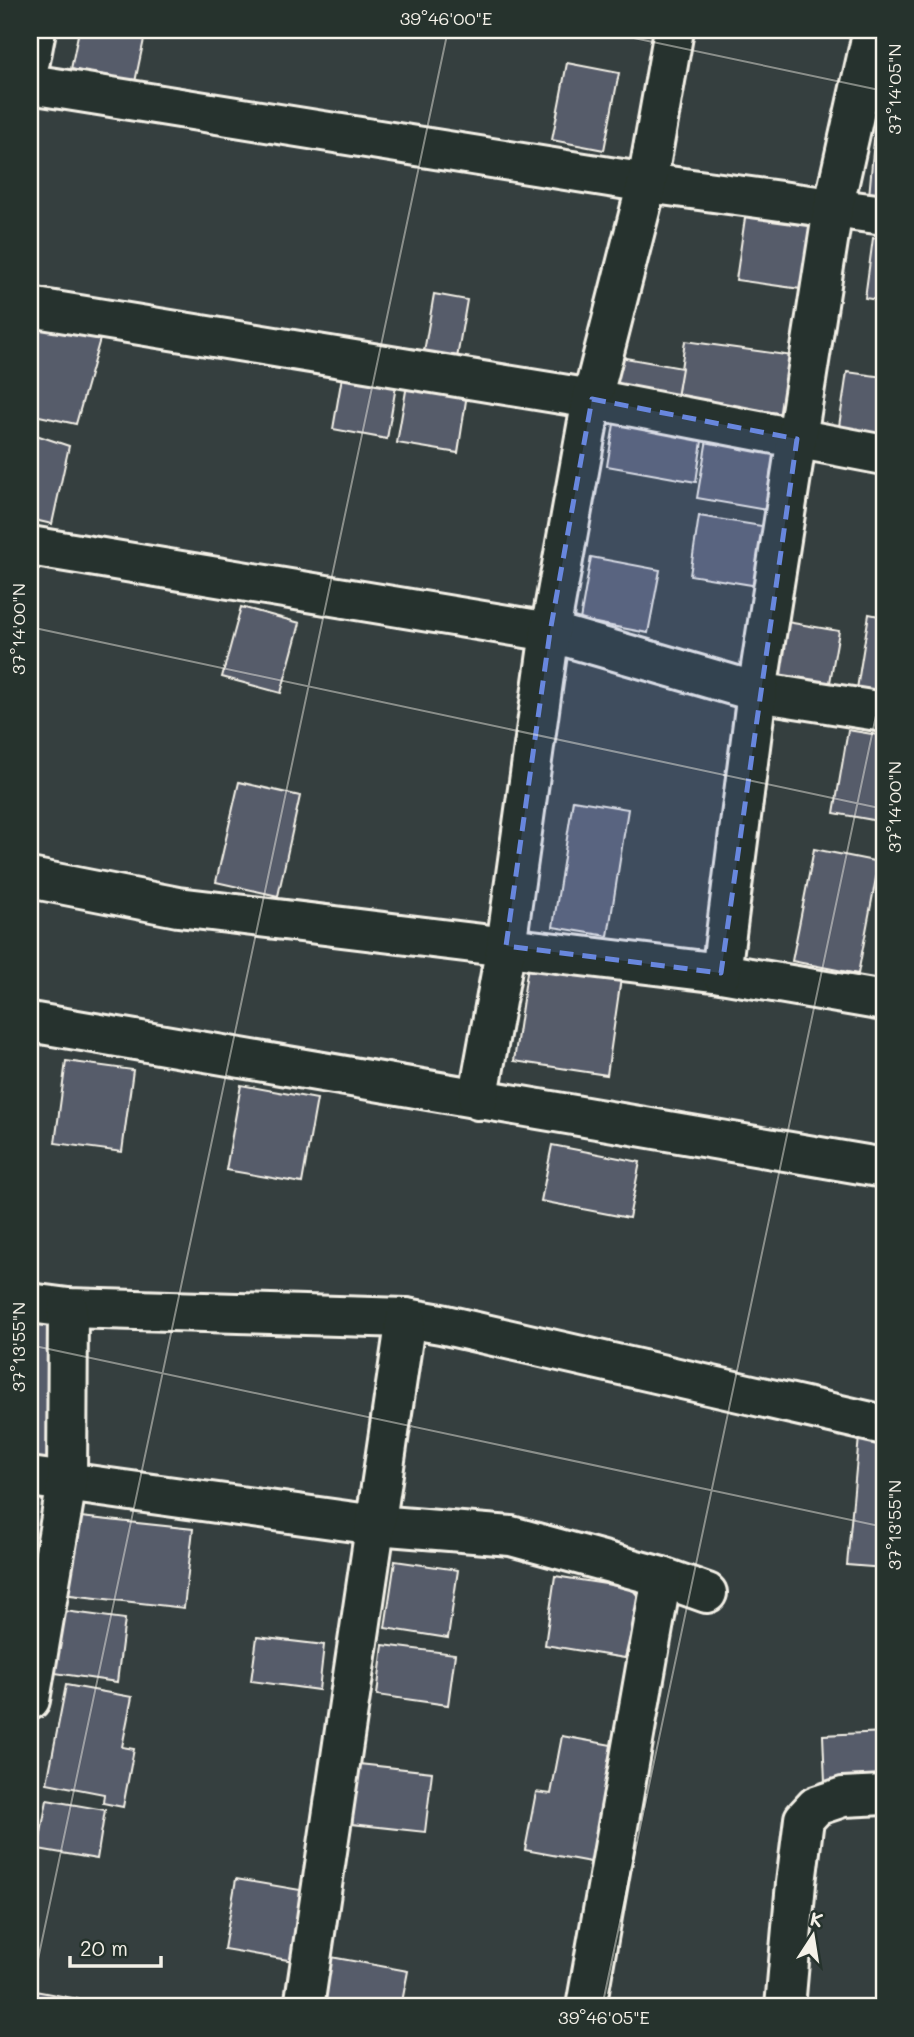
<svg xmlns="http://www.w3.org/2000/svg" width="914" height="2037" viewBox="0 0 914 2037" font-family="Mali,sans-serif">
<rect width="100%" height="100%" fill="#353f3f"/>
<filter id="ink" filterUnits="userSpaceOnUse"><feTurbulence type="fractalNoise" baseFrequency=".0143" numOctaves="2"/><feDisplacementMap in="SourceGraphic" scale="14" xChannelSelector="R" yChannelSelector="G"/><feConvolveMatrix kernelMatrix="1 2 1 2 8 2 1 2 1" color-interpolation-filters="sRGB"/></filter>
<g filter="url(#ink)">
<g fill="#575c6a" stroke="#f4f1e8" stroke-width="2">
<polygon points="79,30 146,30 135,82 71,69"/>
<polygon points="567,63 619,73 604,150 552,140"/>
<polygon points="875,129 884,130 884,199 869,197"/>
<polygon points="746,211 811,220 801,289 736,280"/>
<polygon points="873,238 884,239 884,301 865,298"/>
<polygon points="434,294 467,300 457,358 424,352"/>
<polygon points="30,322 100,339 76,424 30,414"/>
<polygon points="685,341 793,356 784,414 677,397"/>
<polygon points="620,357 682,368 677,397 615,387"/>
<polygon points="343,371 397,380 387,439 333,429"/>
<polygon points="847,372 884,377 884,439 838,433"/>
<polygon points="407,385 467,394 458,453 397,443"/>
<polygon points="615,418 703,434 696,482 607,466"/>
<polygon points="30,433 69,446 52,524 30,519"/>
<polygon points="707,439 781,452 772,511 697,498"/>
<polygon points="699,516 768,527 758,586 690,575"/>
<polygon points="591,557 660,570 648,633 580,620"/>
<polygon points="241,607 300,623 281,693 222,677"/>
<polygon points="869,614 884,617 884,699 856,695"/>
<polygon points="787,622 839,631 829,688 777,679"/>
<polygon points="848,730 884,736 884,822 834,813"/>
<polygon points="239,782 300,796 278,896 216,882"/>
<polygon points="573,800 628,809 608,936 553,927"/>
<polygon points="814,849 879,862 858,974 792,961"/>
<polygon points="884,912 884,977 875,976"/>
<polygon points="528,965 621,978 607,1075 514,1061"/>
<polygon points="66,1061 133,1070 122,1152 55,1143"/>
<polygon points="241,1085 317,1099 302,1183 226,1170"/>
<polygon points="552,1145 640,1162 629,1218 541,1201"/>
<polygon points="30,1317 56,1321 50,1465 30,1462"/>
<polygon points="859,1437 884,1440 884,1568 847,1565"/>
<polygon points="71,1516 193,1529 184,1608 62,1594"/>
<polygon points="395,1561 458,1570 448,1638 385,1628"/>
<polygon points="555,1576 631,1588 639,1597 625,1658 545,1645"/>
<polygon points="57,1610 125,1619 117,1682 48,1672"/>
<polygon points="257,1637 324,1645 319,1690 251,1681"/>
<polygon points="383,1645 455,1654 448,1705 377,1695"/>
<polygon points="66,1685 132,1697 122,1747 134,1749 123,1807 103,1803 104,1794 47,1783"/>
<polygon points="884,1732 884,1780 825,1782 823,1735"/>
<polygon points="562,1736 628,1748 607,1865 525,1850 536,1792 551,1794"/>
<polygon points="359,1764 432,1772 425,1832 352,1824"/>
<polygon points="47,1800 105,1810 97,1859 38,1849"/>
<polygon points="236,1879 306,1891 294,1961 224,1949"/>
<polygon points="331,1957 408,1971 401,2007 322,2007"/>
<polygon points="30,1990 120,2007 30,2007"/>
</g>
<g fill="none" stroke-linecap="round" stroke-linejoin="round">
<g stroke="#f4f1e8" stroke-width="44">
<g id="minor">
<polyline points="30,61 36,30"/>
<polyline points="30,84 647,183 884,215"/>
<polyline points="30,307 592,399 884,455"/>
<polyline points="30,546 550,632 757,692 884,712"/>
<polyline points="30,878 178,907 721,973 884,1001"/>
<polyline points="721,973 757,692 833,209 873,30"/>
<polyline points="30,1022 884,1168"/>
<polyline points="478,1100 506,946 550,632 592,399 647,183 674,30"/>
<polyline points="30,1303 68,1308 406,1318 441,1324 884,1425"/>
<polyline points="30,1477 376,1525 511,1536 662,1577 707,1593"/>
<polyline points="30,1700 67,1482 68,1308"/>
<polyline points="304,2007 406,1318"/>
<polyline points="586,2007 662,1577"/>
<polyline points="785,2007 796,1883 804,1819 816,1806 843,1797 884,1795"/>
</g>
</g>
<use href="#minor" stroke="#26332d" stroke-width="38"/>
</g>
</g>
<path fill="#6887de" fill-opacity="0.2" stroke="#6887de" stroke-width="5" stroke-dasharray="14 9" stroke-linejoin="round" d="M 592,399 L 797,439 L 721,973 L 506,946 L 550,632 Z"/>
<path fill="none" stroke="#f4f1e8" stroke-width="2" stroke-opacity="0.45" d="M 596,30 L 884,91M 30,627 L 884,809M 30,1345 L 884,1527M 30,1997 L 448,30M 602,2007 L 884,678"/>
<rect width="914" height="2037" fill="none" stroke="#26332d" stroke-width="77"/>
<g transform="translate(813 1936) rotate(12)" stroke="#26332d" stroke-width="5" paint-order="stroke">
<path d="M0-5L12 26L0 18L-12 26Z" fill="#f4f1e8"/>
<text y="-10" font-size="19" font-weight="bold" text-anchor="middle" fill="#f4f1e8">K</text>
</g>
<path d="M70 1956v10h91v-10" fill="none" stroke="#f4f1e8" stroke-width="3.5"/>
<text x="80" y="1956" font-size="21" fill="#f4f1e8" stroke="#26332d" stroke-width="5" paint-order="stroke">20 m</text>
<rect x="38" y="38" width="838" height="1960" fill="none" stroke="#f4f1e8" stroke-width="2.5"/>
<g font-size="18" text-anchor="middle" fill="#f4f1e8">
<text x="446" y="25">39°46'00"E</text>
<text transform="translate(895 89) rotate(-90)" y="6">37°14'05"N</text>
<text transform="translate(19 629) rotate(-90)" y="6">37°14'00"N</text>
<text transform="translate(895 807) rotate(-90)" y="6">37°14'00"N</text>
<text transform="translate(19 1347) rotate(-90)" y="6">37°13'55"N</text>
<text transform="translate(895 1525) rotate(-90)" y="6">37°13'55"N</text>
<text x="604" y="2024">39°46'05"E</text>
</g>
</svg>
